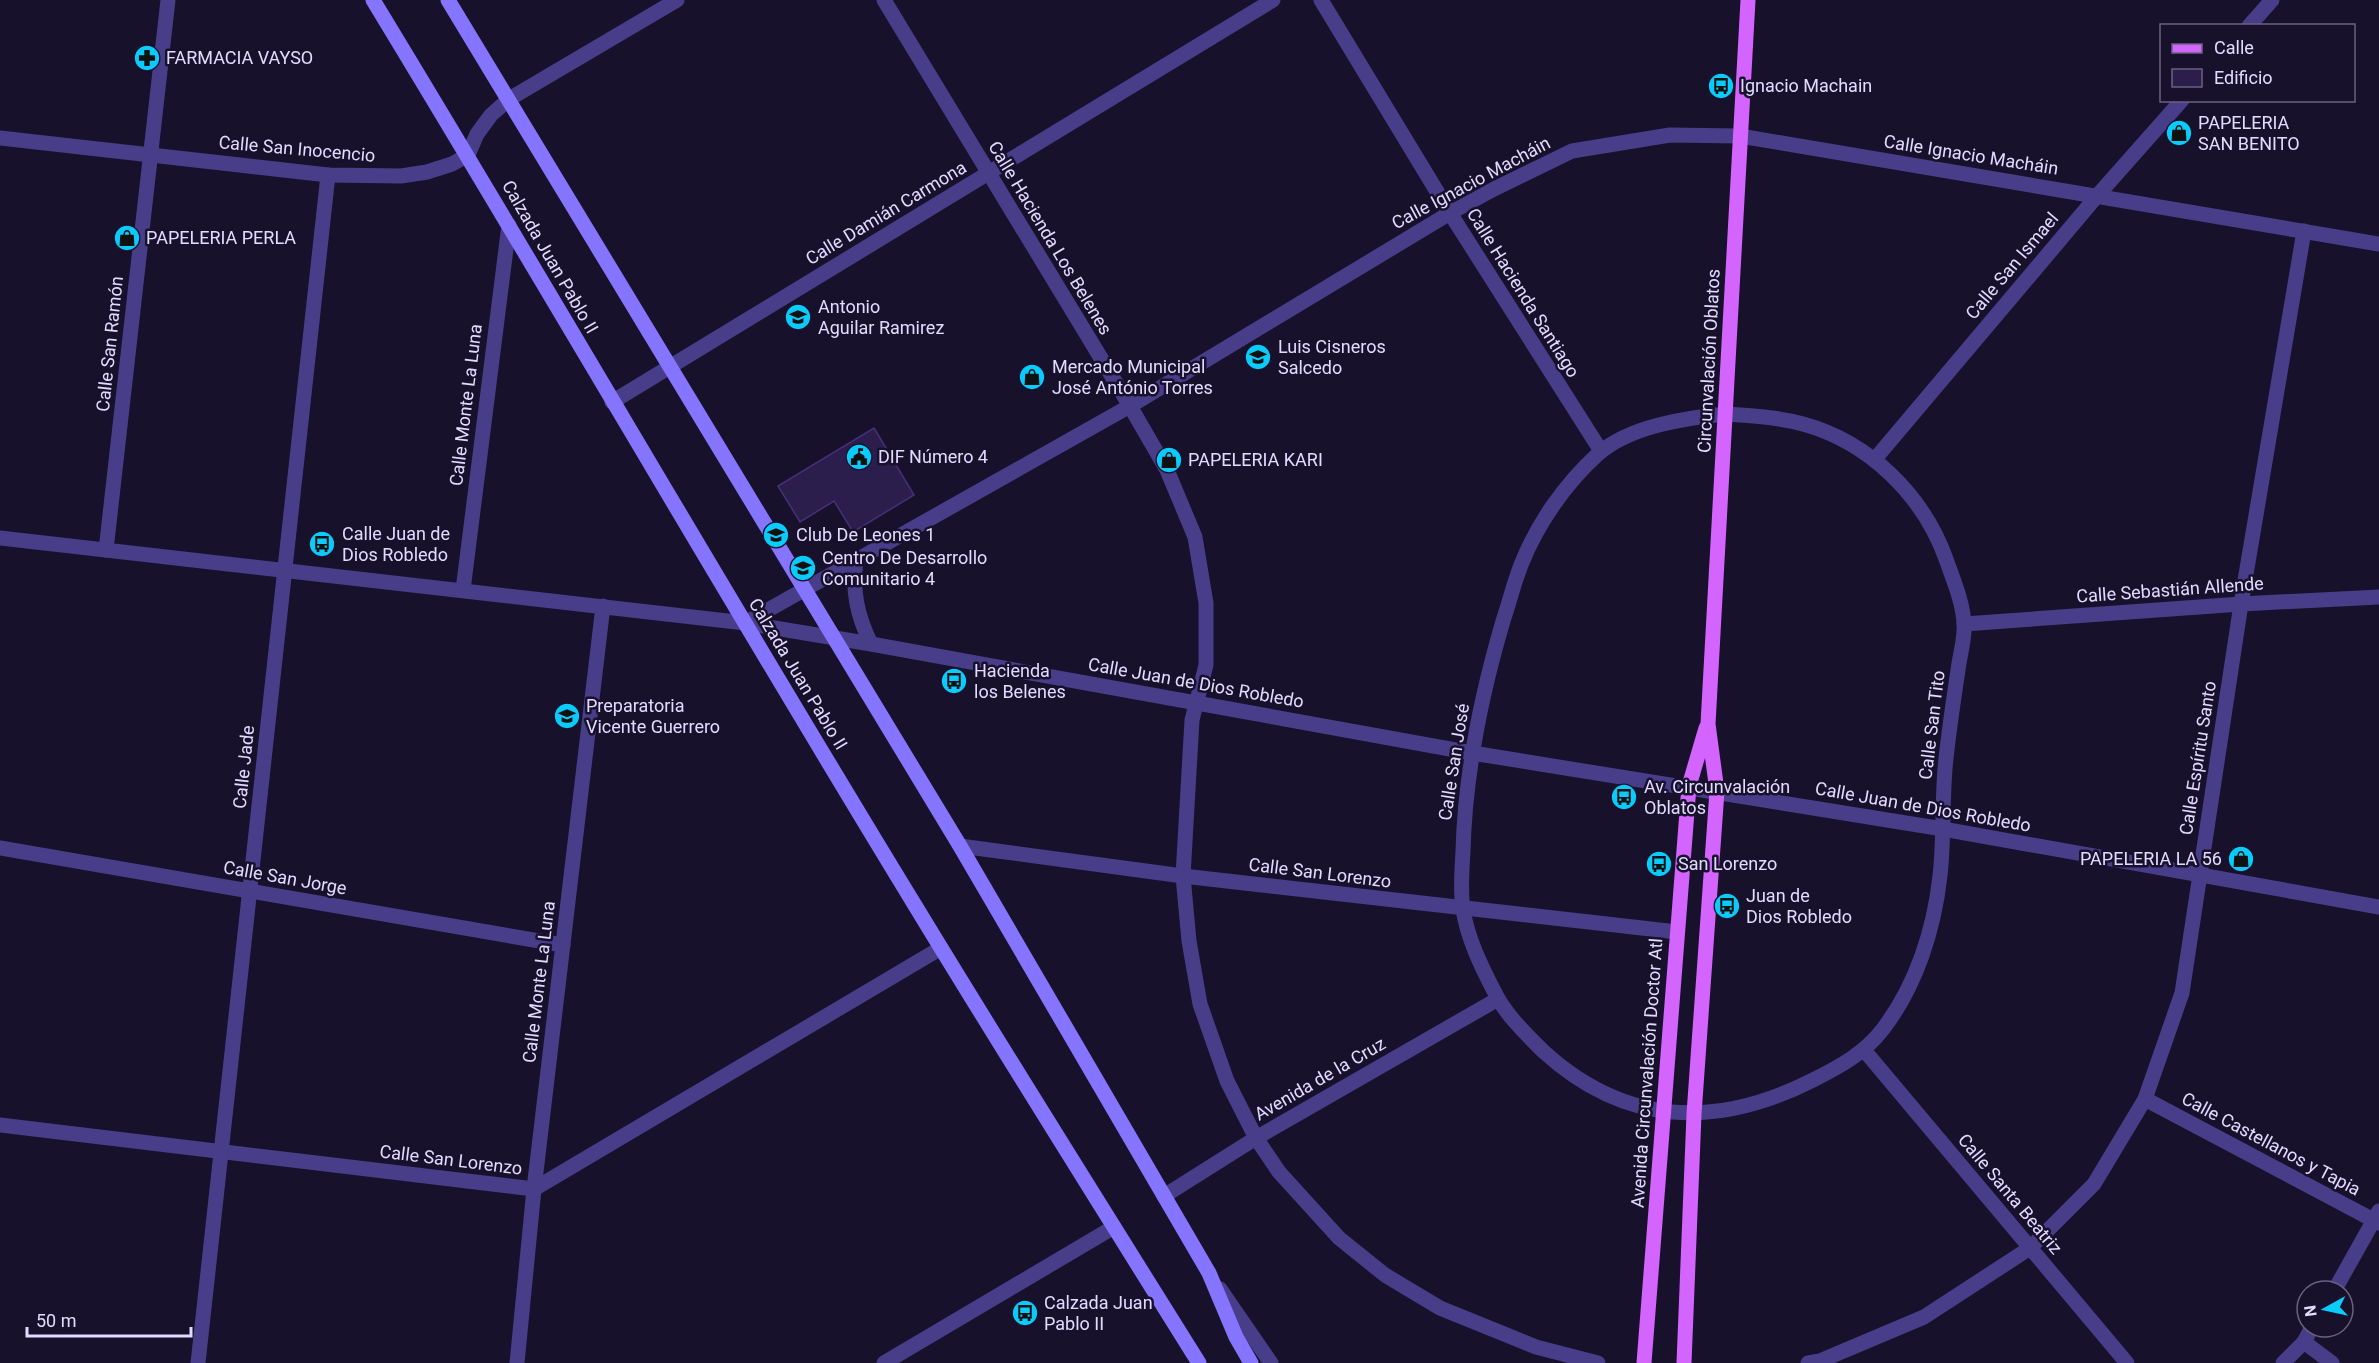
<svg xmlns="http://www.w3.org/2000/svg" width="2379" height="1363" viewBox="0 0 2379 1363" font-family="Roboto,sans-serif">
<rect width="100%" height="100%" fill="#18112b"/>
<polygon fill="#2b1d4c" stroke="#453077" stroke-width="1.5" points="874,428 914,495 853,532 834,501 800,522 778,486"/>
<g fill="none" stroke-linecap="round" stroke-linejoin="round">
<g stroke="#473d89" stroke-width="15">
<polyline points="884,0 1130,406 1167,470 1195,537 1206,603 1206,665 1192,720 1183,876 1189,941 1200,1004 1227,1081 1256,1138 1279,1172 1339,1238 1385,1275 1440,1308 1536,1347 1598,1363"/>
<polyline points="1321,0 1450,213 1601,451"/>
<polyline points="2249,26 2272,0"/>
<polyline points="0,138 328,175 401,176 427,172 452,164 468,155 477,134 491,115 509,99 677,0"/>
<polyline points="612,402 1273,0"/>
<polyline points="1875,459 2097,196 2182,100"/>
<polyline points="106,550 168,0"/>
<polyline points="463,590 509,225"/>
<polyline points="745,623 1130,406 1450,213 1494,189 1572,151 1670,135 1740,136 2379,244"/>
<polyline points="1964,624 2241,604 2379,597"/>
<polyline points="960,846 1183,876 1677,932"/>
<polyline points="0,848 563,945"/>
<polyline points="1864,1050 2127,1363"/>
<polyline points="2145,1099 2379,1223"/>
<polyline points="0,1125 534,1189 941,948"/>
<polyline points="1164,1196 1256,1138 1498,999"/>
<polyline points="2334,1291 2379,1211"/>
<polyline points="2304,1342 2332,1363"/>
<polyline points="198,1363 328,175"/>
<polyline points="884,1363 1114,1227"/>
<polyline points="1808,1363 1820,1361 1924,1317 2030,1248 2094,1184 2145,1099 2182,993 2241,604 2304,231"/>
<polyline points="2283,1363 2304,1342 2312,1327"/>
</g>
<g stroke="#473d89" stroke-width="15">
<path d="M 1726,414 C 1752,416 1778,417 1803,424 C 1869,442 1923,495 1946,559 C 1953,579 1963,602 1964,624 C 1965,637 1961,651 1959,663 C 1954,698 1948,734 1945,769 C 1942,805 1944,841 1940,876 C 1934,930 1916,986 1883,1029 C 1865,1053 1839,1067 1813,1080 C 1717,1129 1625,1126 1543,1051 C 1525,1033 1505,1014 1494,991 C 1481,966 1467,937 1463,909 C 1460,891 1462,870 1463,851 C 1465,773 1481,696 1503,621 C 1509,603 1514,583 1521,565 C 1537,524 1565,484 1598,454 C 1630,426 1685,418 1726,414 Z"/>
<polyline points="0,538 745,623 871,644 1472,753 1943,829 2379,907"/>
<path d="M 856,560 C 852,591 857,615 871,644"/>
<polyline points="1220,1289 1271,1363"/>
<polyline points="517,1363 534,1189 603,606"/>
</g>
<g stroke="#8574fe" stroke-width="15">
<path d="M 373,0 C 556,301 732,606 916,907 C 1009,1060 1104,1211 1199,1363"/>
<polyline points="448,0 960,846 1209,1273 1236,1337 1251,1363"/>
</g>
<g stroke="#d364fd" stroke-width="15">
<polyline points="1644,1363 1689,786 1706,728"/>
<polyline points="1684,1363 1694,1114 1717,791 1708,724 1748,0"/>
</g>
</g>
<defs>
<g id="pharmacy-disc" transform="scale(1.35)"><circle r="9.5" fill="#0accfc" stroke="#18112b"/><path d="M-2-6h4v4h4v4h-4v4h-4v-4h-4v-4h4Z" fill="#111"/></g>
<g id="bus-disc" transform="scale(1.35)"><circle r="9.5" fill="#0accfc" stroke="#18112b"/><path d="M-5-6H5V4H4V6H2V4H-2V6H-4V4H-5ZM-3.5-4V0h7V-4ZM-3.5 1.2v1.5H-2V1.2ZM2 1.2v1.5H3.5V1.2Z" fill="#111"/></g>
<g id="shop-disc" transform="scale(1.35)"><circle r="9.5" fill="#0accfc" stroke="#18112b"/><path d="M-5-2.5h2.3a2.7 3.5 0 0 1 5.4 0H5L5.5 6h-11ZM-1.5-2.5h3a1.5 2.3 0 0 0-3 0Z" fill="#111"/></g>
<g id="school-disc" transform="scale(1.35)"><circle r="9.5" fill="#0accfc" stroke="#18112b"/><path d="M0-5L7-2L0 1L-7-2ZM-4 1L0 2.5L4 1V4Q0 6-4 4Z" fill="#111"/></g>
<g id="civic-disc" transform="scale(1.35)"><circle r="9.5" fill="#0accfc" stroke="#18112b"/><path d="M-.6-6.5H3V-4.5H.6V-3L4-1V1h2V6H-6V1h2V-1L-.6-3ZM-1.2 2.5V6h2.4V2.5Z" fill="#111"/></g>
<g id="university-disc" transform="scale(1.35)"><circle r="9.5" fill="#0accfc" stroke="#18112b"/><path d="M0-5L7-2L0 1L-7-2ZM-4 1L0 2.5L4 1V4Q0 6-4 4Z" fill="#111"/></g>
</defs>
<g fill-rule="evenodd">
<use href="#pharmacy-disc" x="147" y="58"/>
<use href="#bus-disc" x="1721" y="86"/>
<use href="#shop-disc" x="2179" y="133"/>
<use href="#shop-disc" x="127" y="238"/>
<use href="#school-disc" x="798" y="317"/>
<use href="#school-disc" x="1258" y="357"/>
<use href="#shop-disc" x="1032" y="377"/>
<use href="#civic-disc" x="859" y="457"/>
<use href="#shop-disc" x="1169" y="460"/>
<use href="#school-disc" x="776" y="535"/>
<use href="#bus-disc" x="322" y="544"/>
<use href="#school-disc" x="803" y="568"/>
<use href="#bus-disc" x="954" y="681"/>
<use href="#university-disc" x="567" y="716"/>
<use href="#bus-disc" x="1624" y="797"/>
<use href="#shop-disc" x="2241" y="859"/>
<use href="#bus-disc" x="1659" y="864"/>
<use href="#bus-disc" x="1727" y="906"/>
<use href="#bus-disc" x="1025" y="1313"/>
</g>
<g text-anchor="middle" stroke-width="5" stroke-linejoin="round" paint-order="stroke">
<g font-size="18" fill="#e3dbff" stroke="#18112b" text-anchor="start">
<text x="166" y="64">FARMACIA VAYSO</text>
<text x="1740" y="92">Ignacio Machain</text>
<text x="2198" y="129">PAPELERIA<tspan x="2198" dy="21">SAN BENITO</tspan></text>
<text x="146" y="244">PAPELERIA PERLA</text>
<text x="818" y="313">Antonio<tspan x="818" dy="21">Aguilar Ramirez</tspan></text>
<text x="1278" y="353">Luis Cisneros<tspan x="1278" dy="21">Salcedo</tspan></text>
<text x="1052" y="373">Mercado Municipal<tspan x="1052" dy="21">José António Torres</tspan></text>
<text x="878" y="463">DIF Número 4</text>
<text x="1188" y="466">PAPELERIA KARI</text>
<text x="342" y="540">Calle Juan de<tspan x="342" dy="21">Dios Robledo</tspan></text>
<text x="796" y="541">Club De Leones 1</text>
<text x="822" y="564">Centro De Desarrollo<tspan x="822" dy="21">Comunitario 4</tspan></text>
<text x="974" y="677">Hacienda<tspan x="974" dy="21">los Belenes</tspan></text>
<text x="586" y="712">Preparatoria<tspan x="586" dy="21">Vicente Guerrero</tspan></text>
<text x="1644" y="793">Av. Circunvalación<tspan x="1644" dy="21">Oblatos</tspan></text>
<text x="2222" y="865" text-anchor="end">PAPELERIA LA 56</text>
<text x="1678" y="870">San Lorenzo</text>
<text x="1746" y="902">Juan de<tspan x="1746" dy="21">Dios Robledo</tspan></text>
<text x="1044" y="1309">Calzada Juan<tspan x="1044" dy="21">Pablo II</tspan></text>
</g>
<g font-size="18" fill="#e3dbff" stroke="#18112b">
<text transform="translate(297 149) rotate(5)" y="6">Calle San Inocencio</text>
<text transform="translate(1971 155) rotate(9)" y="6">Calle Ignacio Macháin</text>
<text transform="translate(1471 183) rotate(-28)" y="6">Calle Ignacio Macháin</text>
<text transform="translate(886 213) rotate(-31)" y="6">Calle Damián Carmona</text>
<text transform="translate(1050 238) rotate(59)" y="6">Calle Hacienda Los Belenes</text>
<text transform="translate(550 257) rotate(60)" y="6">Calzada Juan Pablo II</text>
<text transform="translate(2012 266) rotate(-50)" y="6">Calle San Ismael</text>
<text transform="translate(1523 293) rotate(58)" y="6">Calle Hacienda Santiago</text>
<text transform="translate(110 344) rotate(-84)" y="6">Calle San Ramón</text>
<text transform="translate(1709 361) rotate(-87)" y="6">Circunvalación Oblatos</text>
<text transform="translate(466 405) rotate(-83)" y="6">Calle Monte La Luna</text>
<text transform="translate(2170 590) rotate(-4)" y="6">Calle Sebastián Allende</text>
<text transform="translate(798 674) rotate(59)" y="6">Calzada Juan Pablo II</text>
<text transform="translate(1196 683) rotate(10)" y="6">Calle Juan de Dios Robledo</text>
<text transform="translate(1932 725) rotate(-83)" y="6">Calle San Tito</text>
<text transform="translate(2198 758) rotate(-81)" y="6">Calle Espíritu Santo</text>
<text transform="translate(1454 762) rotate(-81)" y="6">Calle San José</text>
<text transform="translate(244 767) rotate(-84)" y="6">Calle Jade</text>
<text transform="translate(1923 807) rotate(10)" y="6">Calle Juan de Dios Robledo</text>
<text transform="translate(1320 873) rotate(7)" y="6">Calle San Lorenzo</text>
<text transform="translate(285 878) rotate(10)" y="6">Calle San Jorge</text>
<text transform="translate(539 982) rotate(-83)" y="6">Calle Monte La Luna</text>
<text transform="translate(1647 1073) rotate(-86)" y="6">Avenida Circunvalación Doctor Atl</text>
<text transform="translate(1320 1079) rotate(-30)" y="6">Avenida de la Cruz</text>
<text transform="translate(2271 1144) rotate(28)" y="6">Calle Castellanos y Tapia</text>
<text transform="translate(451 1160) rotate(7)" y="6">Calle San Lorenzo</text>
<text transform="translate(2010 1194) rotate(50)" y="6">Calle Santa Beatriz</text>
</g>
</g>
<rect x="2160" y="24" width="195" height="78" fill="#18112b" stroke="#696280" stroke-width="1.5"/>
<rect x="2172" y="44" width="30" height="9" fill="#d364fd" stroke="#696280" stroke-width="1.5"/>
<text x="2214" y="54" font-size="18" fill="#e3dbff">Calle</text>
<rect x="2172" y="69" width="30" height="18" fill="#2b1d4c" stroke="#696280" stroke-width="1.5"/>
<text x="2214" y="84" font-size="18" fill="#e3dbff">Edificio</text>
<g transform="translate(2325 1309) rotate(262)"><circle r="28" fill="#18112b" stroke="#696280" stroke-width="1.5"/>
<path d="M0-4.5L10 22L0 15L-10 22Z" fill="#0accfc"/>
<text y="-9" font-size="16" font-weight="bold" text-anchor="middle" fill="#e3dbff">N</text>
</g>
<path d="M27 1327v9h164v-9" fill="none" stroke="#e3dbff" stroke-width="3"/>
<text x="36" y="1327" font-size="18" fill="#e3dbff" stroke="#18112b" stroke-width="4.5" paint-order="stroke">50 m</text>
</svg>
